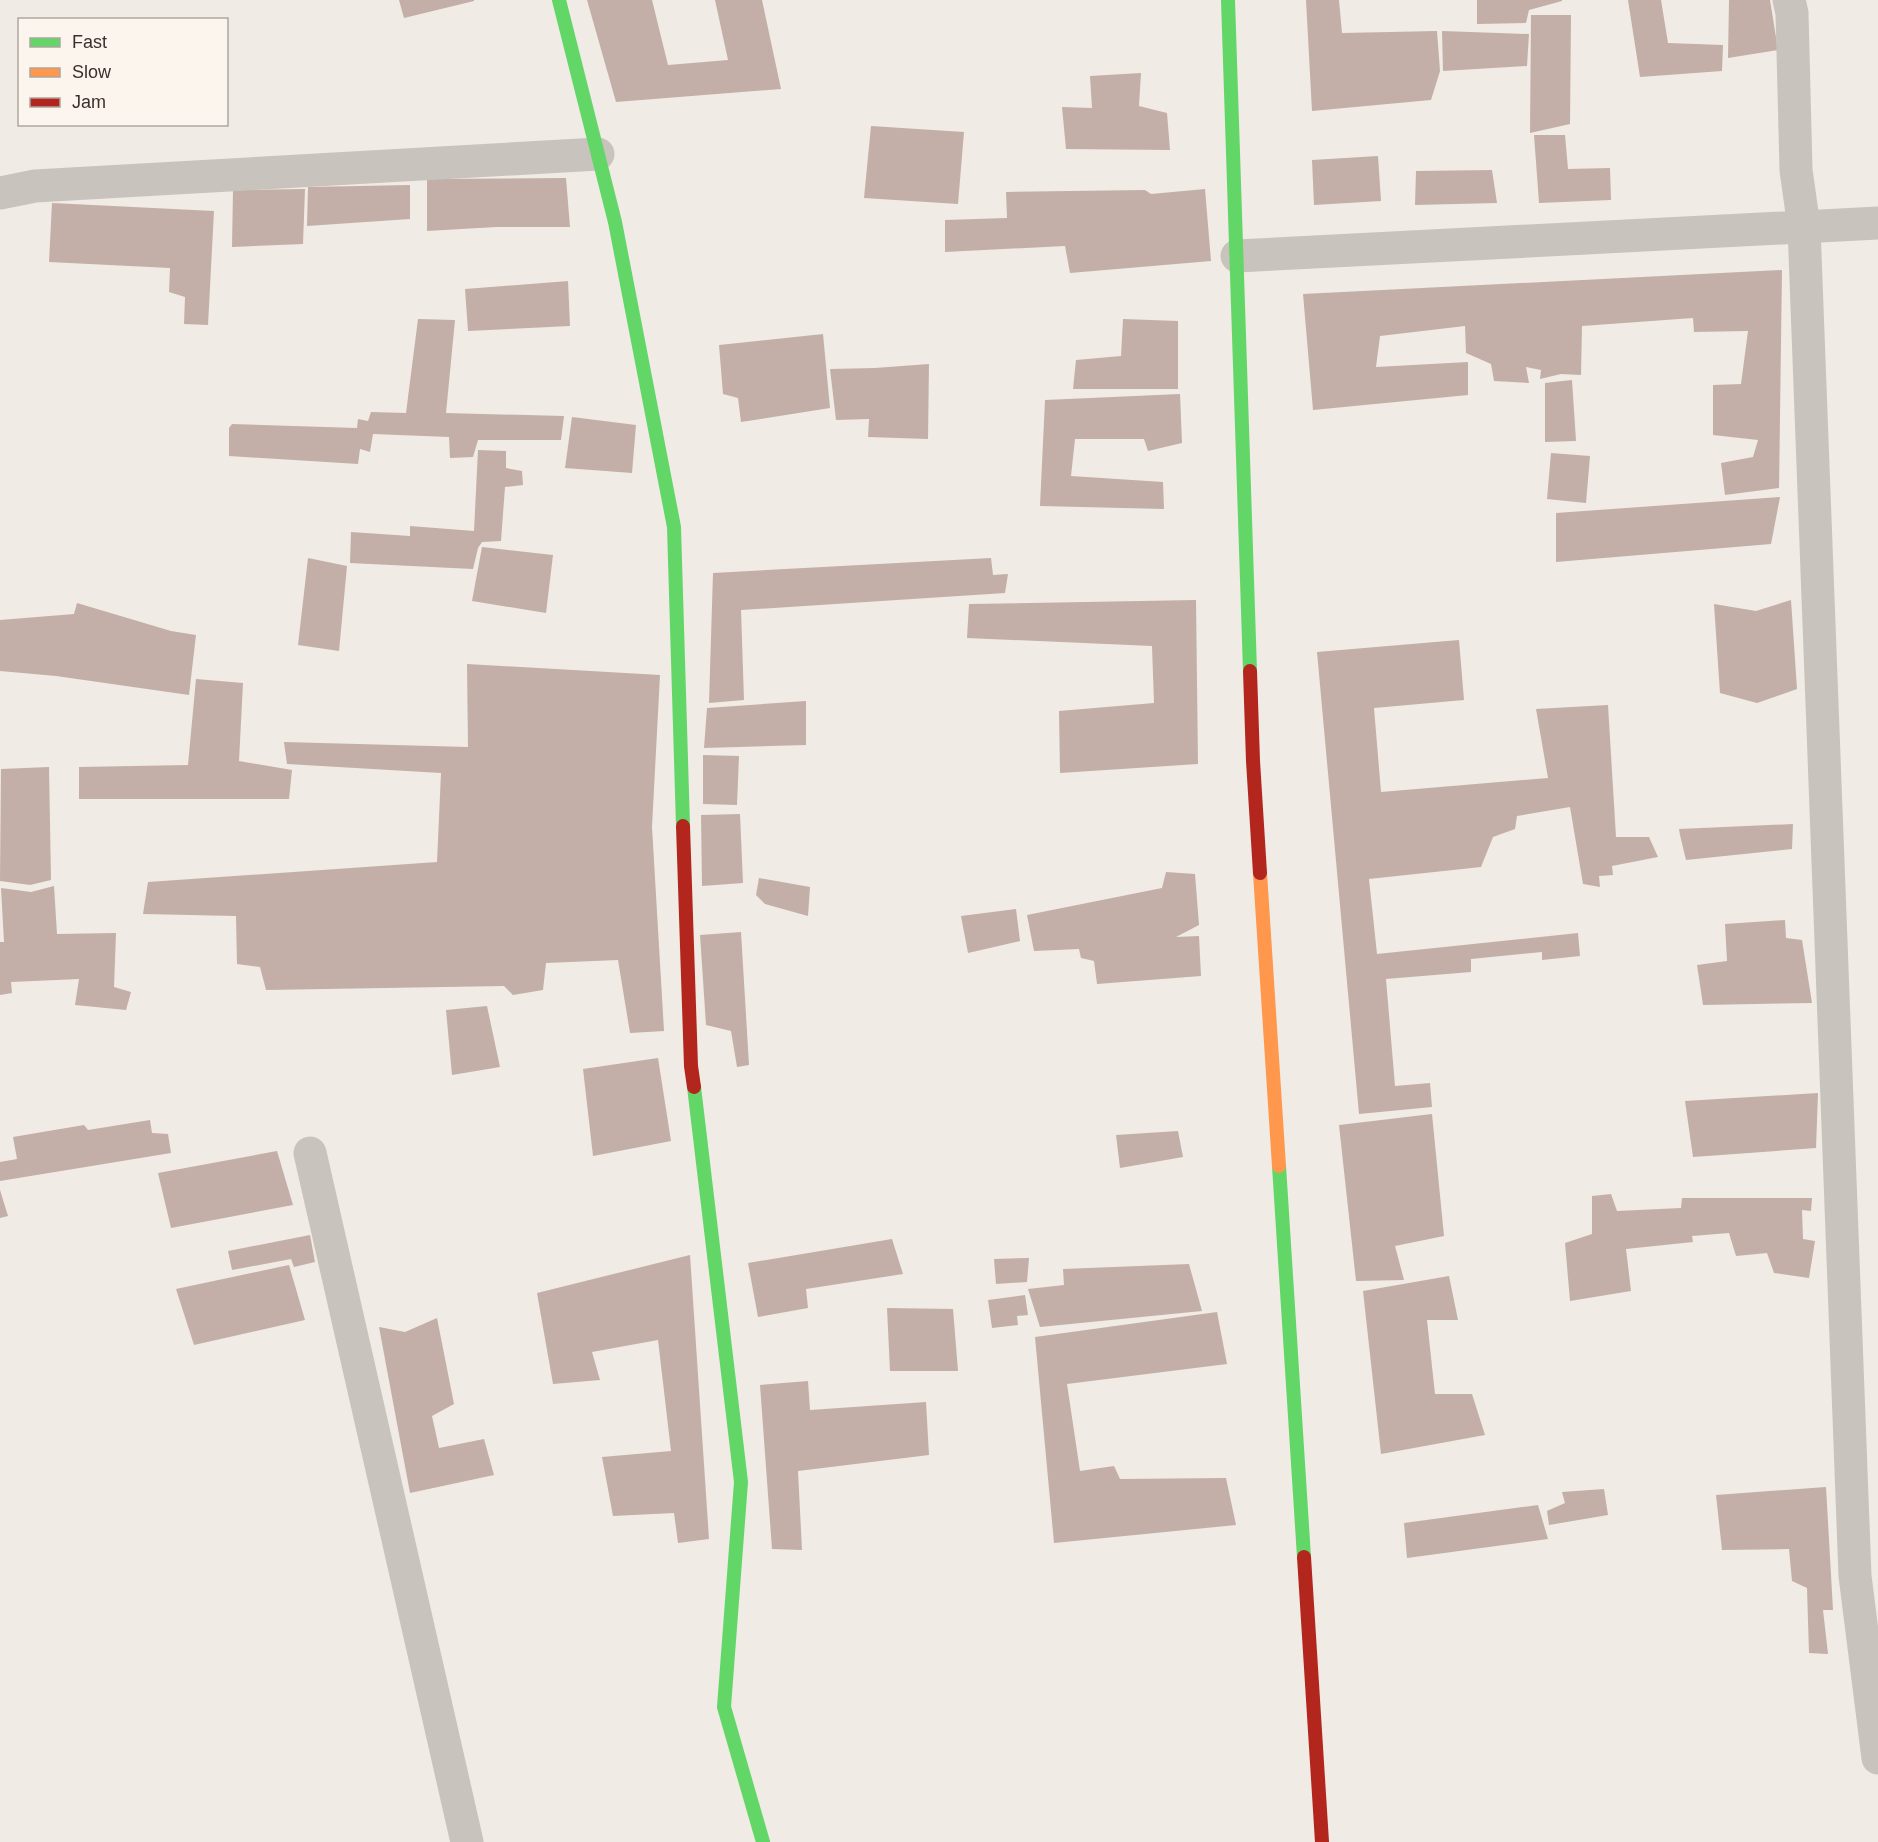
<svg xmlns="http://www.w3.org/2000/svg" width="1878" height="1842" viewBox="0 0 1878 1842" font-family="Arial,sans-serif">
<rect width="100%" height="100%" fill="#f0ebe5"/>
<g fill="#c3afa7">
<polygon points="399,0 474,0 474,1 404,18"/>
<polygon points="587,0 652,0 668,65 728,60 715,0 762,0 781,89 616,102"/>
<polygon points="1306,0 1339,0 1342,33 1437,31 1440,71 1431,100 1312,111"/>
<polygon points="1477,0 1562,0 1562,1 1529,10 1526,23 1477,24"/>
<polygon points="1628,0 1661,0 1668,43 1723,45 1722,71 1640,77"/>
<polygon points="1729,0 1770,0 1778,50 1728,58"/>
<polygon points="1531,15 1571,15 1570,124 1530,133"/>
<polygon points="1442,31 1529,34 1527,66 1443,71"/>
<polygon points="1141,73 1139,106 1167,113 1170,150 1066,149 1062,107 1092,108 1090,76"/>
<polygon points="871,126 964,132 958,204 864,198"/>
<polygon points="1534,135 1565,135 1568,169 1610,168 1611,200 1539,203"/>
<polygon points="1378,156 1381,201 1314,205 1312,160"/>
<polygon points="1492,170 1497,203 1415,205 1416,171"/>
<polygon points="566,178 570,227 496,227 427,231 427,179"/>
<polygon points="410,185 410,219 307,226 308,187"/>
<polygon points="305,189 303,244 232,247 233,190"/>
<polygon points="1205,189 1211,261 1070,273 1065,246 945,252 945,220 1007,218 1006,192 1145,190 1151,194"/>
<polygon points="52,203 214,211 208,325 184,324 185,297 169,292 170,268 49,262"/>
<polygon points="1782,270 1779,488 1725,495 1721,463 1753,457 1758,440 1713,435 1713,385 1741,384 1748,331 1694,332 1693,318 1582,326 1581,375 1561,374 1540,379 1541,370 1526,367 1529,383 1494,381 1491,364 1466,353 1465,326 1380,336 1376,367 1468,362 1468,395 1313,410 1303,294"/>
<polygon points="568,281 570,326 468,331 465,289"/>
<polygon points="418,319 455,320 446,413 564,416 561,440 478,440 473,457 450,458 449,437 373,434 370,452 360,449 358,464 229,456 229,428 232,424 357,428 358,419 368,421 371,412 406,413"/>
<polygon points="1123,319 1178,321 1178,389 1073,389 1076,360 1121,356"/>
<polygon points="823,334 830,408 741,422 738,398 723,394 719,345"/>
<polygon points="929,364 928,439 868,437 869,419 836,420 830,369 875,368"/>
<polygon points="1572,380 1576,441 1545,442 1545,383"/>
<polygon points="1180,394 1182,443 1148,451 1144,439 1075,439 1071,476 1163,482 1164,509 1040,506 1045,400"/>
<polygon points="572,417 636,425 632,473 565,468"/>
<polygon points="478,450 506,451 506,468 522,471 523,485 505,487 501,541 482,542 478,548 473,569 350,563 351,532 410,536 410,526 474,531"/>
<polygon points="1551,453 1590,456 1586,503 1547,499"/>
<polygon points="1780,497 1771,544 1556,562 1556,513"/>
<polygon points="482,547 553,555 546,613 472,601"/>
<polygon points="308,558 347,566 339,651 298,645"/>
<polygon points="991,558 993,575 1008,574 1005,593 741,610 744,700 709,703 713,573"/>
<polygon points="1196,600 1198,764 1060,773 1059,711 1154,703 1152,646 967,638 969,604"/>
<polygon points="1791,600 1797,689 1757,703 1720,693 1714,604 1756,611"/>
<polygon points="77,603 171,631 196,635 189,695 56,676 0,671 0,620 74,614"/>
<polygon points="1459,640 1464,700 1374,708 1381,792 1548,778 1536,709 1608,705 1616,837 1649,837 1658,857 1612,866 1613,875 1599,876 1600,887 1583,884 1570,807 1517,816 1515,829 1493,837 1481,867 1369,879 1377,954 1578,933 1580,956 1542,960 1542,952 1471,959 1471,972 1386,979 1395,1086 1430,1083 1432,1107 1359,1114 1317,652"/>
<polygon points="467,664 660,675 652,827 664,1031 630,1033 618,960 546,963 543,990 513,995 504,986 266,990 260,967 237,964 236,916 143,914 148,882 437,862 441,773 287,764 284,742 468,747"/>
<polygon points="196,679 243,683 239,761 292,770 289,799 79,799 79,767 188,765"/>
<polygon points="806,701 806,745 704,748 707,708"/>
<polygon points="703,755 739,756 737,805 703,804"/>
<polygon points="49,767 51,880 30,885 0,881 1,769"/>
<polygon points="740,814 743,883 702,886 701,815"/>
<polygon points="1793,824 1792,849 1686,860 1680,835 1679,829"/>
<polygon points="1166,872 1195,874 1199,925 1176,937 1199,936 1201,976 1097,984 1094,961 1081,958 1079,949 1034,951 1027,915 1162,888"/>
<polygon points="759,878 810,887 808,916 765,904 756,895"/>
<polygon points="54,886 57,934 116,933 114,987 131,992 126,1010 75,1005 79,979 11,982 12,993 0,995 0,942 4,942 1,888 31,892"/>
<polygon points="1016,909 1020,941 968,953 961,916"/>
<polygon points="1785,920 1786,938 1802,940 1812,1003 1703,1005 1697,965 1727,961 1725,924"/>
<polygon points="741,932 749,1065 737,1067 731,1031 706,1025 700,935"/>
<polygon points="487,1006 500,1067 452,1075 446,1010"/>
<polygon points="658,1058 671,1141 593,1156 583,1069"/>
<polygon points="1818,1093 1816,1148 1693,1157 1685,1101"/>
<polygon points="1432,1114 1444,1236 1395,1246 1404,1280 1356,1281 1339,1125"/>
<polygon points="150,1120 152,1133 168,1134 171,1153 0,1181 0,1162 17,1159 13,1137 84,1125 88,1130"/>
<polygon points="1178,1131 1183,1157 1120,1168 1116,1135"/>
<polygon points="277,1151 293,1205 171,1228 158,1173"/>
<polygon points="0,1190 8,1216 0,1218"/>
<polygon points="1611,1194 1617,1211 1681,1208 1682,1198 1812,1198 1811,1211 1802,1210 1803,1239 1815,1241 1809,1278 1774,1273 1767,1253 1736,1256 1729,1233 1692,1236 1693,1242 1626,1249 1631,1291 1570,1301 1565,1243 1592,1234 1592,1196"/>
<polygon points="310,1235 315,1262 294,1267 291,1259 232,1270 228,1251"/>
<polygon points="892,1239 903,1274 806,1289 808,1308 758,1317 748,1263"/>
<polygon points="690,1255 709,1539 678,1543 674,1513 613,1516 602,1457 671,1451 658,1340 592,1352 600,1380 553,1384 537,1293"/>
<polygon points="1029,1258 1027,1282 996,1284 994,1259"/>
<polygon points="1189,1264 1202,1311 1040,1327 1028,1289 1064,1285 1063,1269"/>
<polygon points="289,1265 305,1320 194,1345 176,1289"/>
<polygon points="1449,1276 1458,1320 1427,1320 1435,1394 1472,1394 1485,1435 1381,1454 1363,1291"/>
<polygon points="1025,1295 1028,1315 1017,1316 1018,1325 992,1328 988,1300"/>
<polygon points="887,1308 953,1309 958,1371 890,1371"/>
<polygon points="1217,1312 1227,1364 1067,1384 1080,1471 1114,1466 1120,1479 1226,1478 1236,1525 1054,1543 1035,1337"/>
<polygon points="437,1318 454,1404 432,1416 439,1448 484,1439 494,1475 410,1493 379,1327 405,1332"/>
<polygon points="808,1381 810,1410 926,1402 929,1455 798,1471 802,1550 772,1549 760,1385"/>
<polygon points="1826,1487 1833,1610 1823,1610 1828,1654 1809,1653 1807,1588 1792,1581 1789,1549 1722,1550 1716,1495"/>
<polygon points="1604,1489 1608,1515 1549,1525 1547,1511 1565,1503 1562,1492"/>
<polygon points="1538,1505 1548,1539 1407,1558 1404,1523"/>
</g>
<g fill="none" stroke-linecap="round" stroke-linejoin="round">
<g stroke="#c9c3be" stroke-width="33">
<polyline points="1789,0 1792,13 1796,170 1804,227 1855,1576 1878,1758"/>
<polyline points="0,193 35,186 598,154"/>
<polyline points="1237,256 1878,223"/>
<polyline points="310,1153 467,1842"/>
</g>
<g stroke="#63d668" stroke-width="14">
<polyline points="559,0 615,222 674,527 683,826"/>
<polyline points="1228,0 1250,671"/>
<polyline points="694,1087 741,1482 724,1707 763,1842"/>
<polyline points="1279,1166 1304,1557"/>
</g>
<polyline stroke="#ff974d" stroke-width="14" points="1260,873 1279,1166"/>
<g stroke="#b3261e" stroke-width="14">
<polyline points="1250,671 1253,761 1260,873"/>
<polyline points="683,826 691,1066 694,1087"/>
<polyline points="1304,1557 1322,1842"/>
</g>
</g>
<rect x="18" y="18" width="210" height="108" fill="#fbf5ee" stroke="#aea6a0" stroke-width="1.5"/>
<rect x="30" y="38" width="30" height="9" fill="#63d668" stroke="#aea6a0" stroke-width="1.5"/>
<text x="72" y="48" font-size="18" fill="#3b302b">Fast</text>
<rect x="30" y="68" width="30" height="9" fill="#ff974d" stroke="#aea6a0" stroke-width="1.5"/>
<text x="72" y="78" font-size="18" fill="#3b302b">Slow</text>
<rect x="30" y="98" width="30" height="9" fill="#b3261e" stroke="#aea6a0" stroke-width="1.5"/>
<text x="72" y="108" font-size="18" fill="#3b302b">Jam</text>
</svg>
